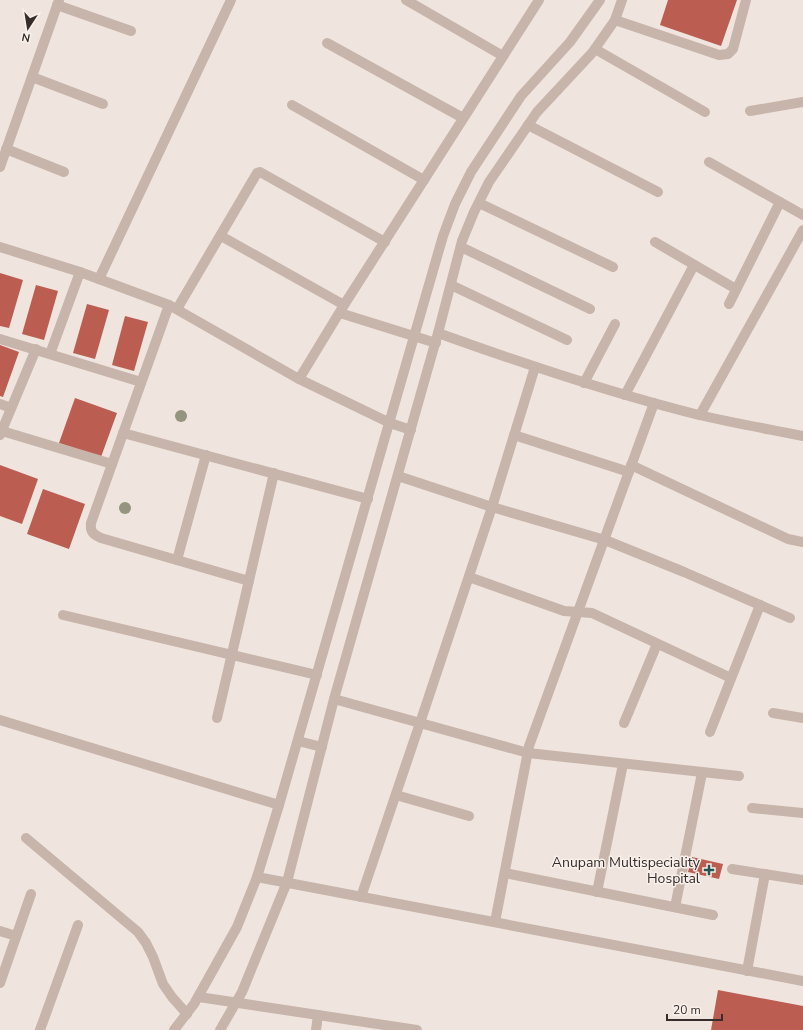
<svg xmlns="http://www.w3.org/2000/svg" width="803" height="1030" viewBox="0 0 803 1030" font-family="'Nunito Sans',sans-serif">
<rect width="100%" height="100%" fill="#f0e5de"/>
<g fill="#bb5d51">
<polygon points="668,0 737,0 721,46 660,25"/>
<polygon points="0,273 23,280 9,328 0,326"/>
<polygon points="36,285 58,291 44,340 22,334"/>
<polygon points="87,304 109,310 95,359 73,353"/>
<polygon points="125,316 148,322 134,371 112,365"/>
<polygon points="0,345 19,352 3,397 0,396"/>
<polygon points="75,398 117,413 101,457 59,443"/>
<polygon points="0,465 38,479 22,524 0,516"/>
<polygon points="43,489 85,504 69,549 27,534"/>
<polygon points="692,857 723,864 719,879 688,872"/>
<polygon points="718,990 803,1006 803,1030 711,1030"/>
</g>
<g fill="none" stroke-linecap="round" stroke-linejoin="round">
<g stroke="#c7b4ab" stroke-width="10">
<polyline points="750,111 803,102"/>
<polyline points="461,247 590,309"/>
<polyline points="99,279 231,0"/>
<polyline points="451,285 567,340"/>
<polyline points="773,713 803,718"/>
<polyline points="752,808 803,813"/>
<polyline points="26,838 138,932 146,943 153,957 163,984 172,997 187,1014"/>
</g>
<g stroke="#c7b4ab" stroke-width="10">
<polyline points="406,0 503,56"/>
<polyline points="57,5 131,31"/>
<polyline points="615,20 719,55 728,54 733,49 746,0"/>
<polyline points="327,43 463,118"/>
<polyline points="595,49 705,112"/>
<polyline points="32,77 103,104"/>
<polyline points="292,105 424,180"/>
<polyline points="528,125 658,192"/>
<polyline points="6,149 64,172"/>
<polyline points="709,162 803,215"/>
<polyline points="0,167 59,0"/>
<polyline points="479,203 613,267"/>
<polyline points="221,236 344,305"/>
<polyline points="655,242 736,289"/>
<polyline points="0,247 80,272 169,305 299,379 390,423 411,430"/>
<polyline points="729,304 780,202"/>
<path d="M 169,305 L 91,523 C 90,532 93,534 101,538 L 249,581"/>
<polyline points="177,309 257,173 260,172 385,242"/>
<polyline points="340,313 436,343"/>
<path d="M 438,333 C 524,364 610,393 699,415 C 733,423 768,429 803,436"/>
<polyline points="0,339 141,382"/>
<polyline points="50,354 80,272"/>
<polyline points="299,379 344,305 539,0"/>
<polyline points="584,383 615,324"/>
<polyline points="625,395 694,265"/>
<polyline points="0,404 11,408"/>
<polyline points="700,415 803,230"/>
<polyline points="2,431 112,464"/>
<polyline points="123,433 368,499"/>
<polyline points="0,435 36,349"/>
<polyline points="514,435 629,472"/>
<polyline points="631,465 788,539 803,542"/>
<polyline points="398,476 492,507 605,540 684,572 790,618"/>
<polyline points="177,560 206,455"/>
<polyline points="469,577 564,611 592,613 731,678"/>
<polyline points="63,615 317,675"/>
<polyline points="334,699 528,753 739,776"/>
<polyline points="217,718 274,473"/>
<polyline points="0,720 279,805"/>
<polyline points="624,723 657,644"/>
<polyline points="710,732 760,605"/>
<polyline points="396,795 469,816"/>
<polyline points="732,869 803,880"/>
<polyline points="505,873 713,915"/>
<polyline points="597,892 623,764"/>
<polyline points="361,897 420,723 492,507 535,367"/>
<polyline points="675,907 702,773"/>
<polyline points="495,922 529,746 654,403"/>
<polyline points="0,931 16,936"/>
<polyline points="747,971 765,874"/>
<polyline points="0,983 31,894"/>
<polyline points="199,997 417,1030"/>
<polyline points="40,1030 78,925"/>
<polyline points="316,1030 318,1015"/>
</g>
<g stroke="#c7b4ab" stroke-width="10">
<polyline points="298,741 322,747"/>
<polyline points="257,877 803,981"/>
<polyline points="174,1030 194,1004 237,927 257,877 279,805 443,236 455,204 471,172 521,96 570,42 600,0"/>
<polyline points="220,1030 242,992 287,882 334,699 438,333 462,241 474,212 489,182 537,112 592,53 615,20 622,0"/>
</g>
</g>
<g fill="#95947e">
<circle cx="181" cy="416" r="6"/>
<circle cx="125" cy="508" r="6"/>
</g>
<path fill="#235450" stroke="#f8f0ea" stroke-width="1.5" d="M707 864h4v4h4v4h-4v4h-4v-4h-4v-4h4z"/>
<g text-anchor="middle" stroke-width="3" stroke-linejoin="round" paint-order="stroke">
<g font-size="14" fill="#362c2a" stroke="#f8f0ea" text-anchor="end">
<text x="700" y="867">Anupam Multispeciality<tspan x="700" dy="16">Hospital</tspan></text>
</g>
</g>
<g transform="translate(28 28) rotate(192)" stroke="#f8f0ea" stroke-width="3" paint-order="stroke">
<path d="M0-3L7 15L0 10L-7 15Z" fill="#362c2a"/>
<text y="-6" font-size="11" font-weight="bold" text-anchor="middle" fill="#362c2a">N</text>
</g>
<path d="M667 1014v6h55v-6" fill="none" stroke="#362c2a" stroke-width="2"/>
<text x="673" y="1014" font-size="12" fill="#362c2a" stroke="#f8f0ea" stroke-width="3" paint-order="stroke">20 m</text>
</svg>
